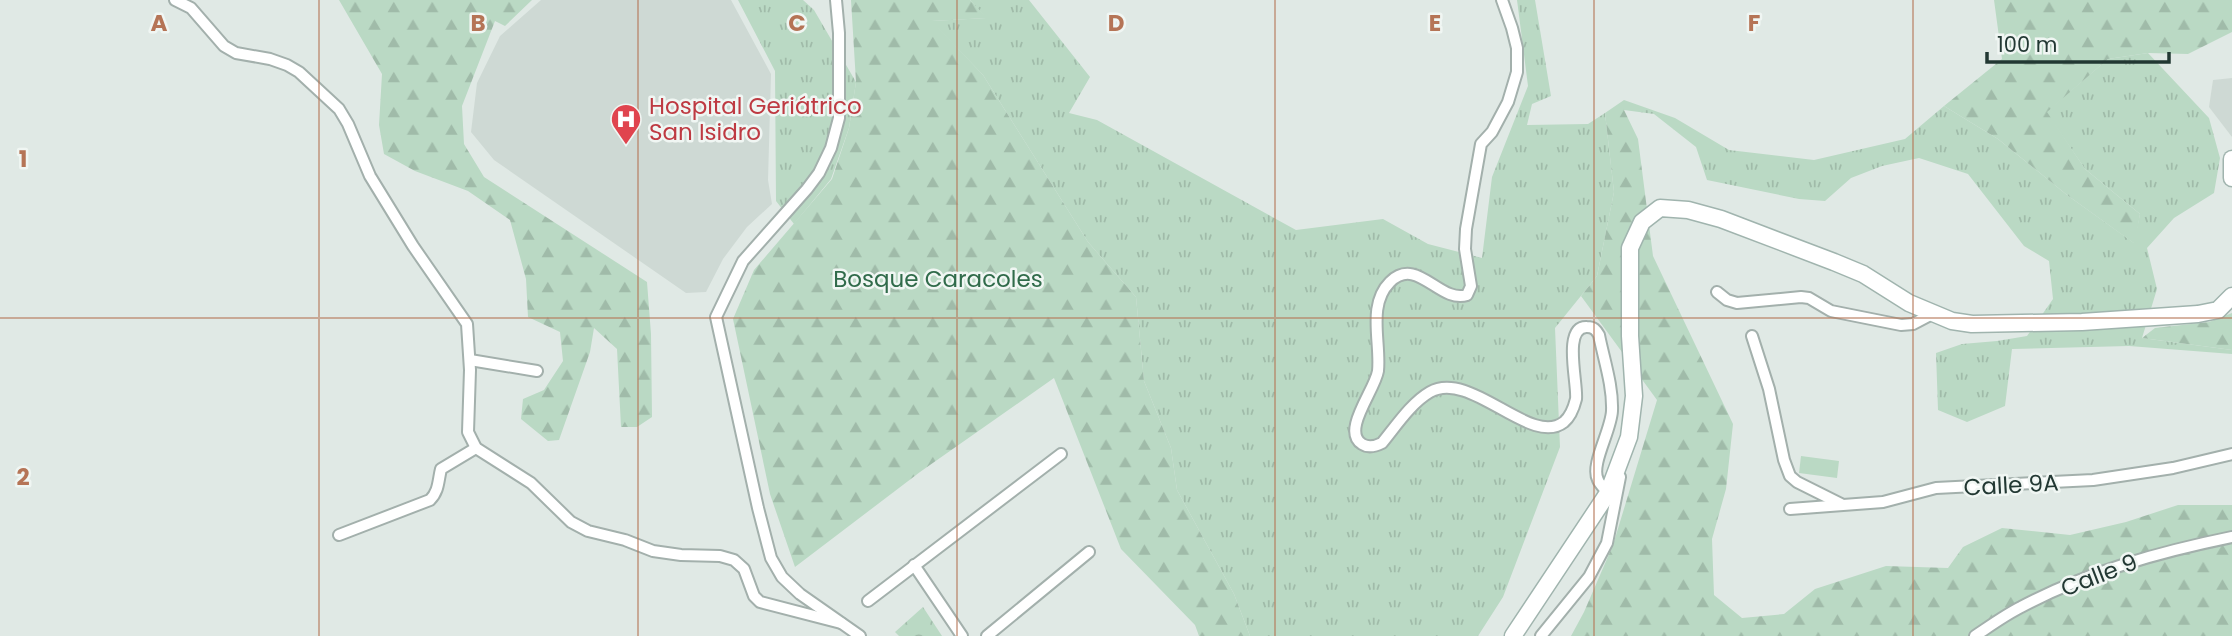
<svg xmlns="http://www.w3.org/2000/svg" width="2232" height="636" viewBox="0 0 2232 636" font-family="Poppins,sans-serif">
<defs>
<pattern id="grass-tufts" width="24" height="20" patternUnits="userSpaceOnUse" patternTransform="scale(1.75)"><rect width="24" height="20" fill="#bad9c4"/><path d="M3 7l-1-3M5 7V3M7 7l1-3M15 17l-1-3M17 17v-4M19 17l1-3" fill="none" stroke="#a0bba9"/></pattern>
<pattern id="forest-firs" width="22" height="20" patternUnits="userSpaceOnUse" patternTransform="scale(1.75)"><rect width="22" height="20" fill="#bad9c4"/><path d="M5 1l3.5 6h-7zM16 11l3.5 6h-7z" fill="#a0bba9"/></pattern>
<pattern id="park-crowns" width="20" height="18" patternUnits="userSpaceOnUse" patternTransform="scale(1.75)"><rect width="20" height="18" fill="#bad9c4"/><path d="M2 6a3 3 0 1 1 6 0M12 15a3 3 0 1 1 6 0" fill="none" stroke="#a0bba9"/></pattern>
</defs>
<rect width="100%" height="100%" fill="#e0e9e5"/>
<g fill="#ced9d4">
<polygon points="541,0 731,0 771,74 768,180 772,204 747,227 723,259 706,292 686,293 494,160 471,132 477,83 500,36"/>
<polygon points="2232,78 2232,137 2209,107 2213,80"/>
</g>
<g fill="url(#grass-tufts)">
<polygon points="738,0 803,0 814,10 856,82 849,128 831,179 794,224 776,201 775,71"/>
<polygon points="970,0 1029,0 1090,77 1069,113 1097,120 1296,230 1383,219 1428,244 1482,258 1492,177 1528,86 1517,0 1535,0 1551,96 1532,104 1527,125 1588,124 1605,113 1614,192 1597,276 1555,328 1560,447 1503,597 1478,636 1250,636 1234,594 1177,490 1171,448 1144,381 1136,297 1088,242 983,75 931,21 986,18"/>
<polygon points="2148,53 2209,118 2220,158 2214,193 2174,218 2147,248 2157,289 2142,338 2232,350 2232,354 2129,346 2012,349 2005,406 1967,422 1938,410 1936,353 1962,344 1997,341 2027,336 2053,299 2049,261 2024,246 1968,174 1919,158 1882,166 1851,178 1825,201 1799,199 1707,180 1696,147 1654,114 1624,110 1624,100 1675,118 1729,150 1814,160 1905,139 1944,106 1998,139 2067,195 2134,243 2140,214 2085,169 2046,112 2108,59"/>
</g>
<g fill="url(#forest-firs)">
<polygon points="339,0 532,0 505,26 495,21 462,106 464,144 484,177 647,282 651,334 652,417 637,427 621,427 617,349 594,328 590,352 559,440 548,441 521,419 523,399 544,390 563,361 560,332 528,317 526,279 510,220 468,191 415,171 384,154 379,125 382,74"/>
<polygon points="851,0 970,0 987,18 932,21 983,75 1088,242 1136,297 1144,381 1171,448 1177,490 1234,594 1250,636 1199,636 1195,625 1121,549 1054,378 920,472 795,567 770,494 733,319 754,270 832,179 849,128 856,82"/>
<polygon points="1994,0 2232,0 2232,32 2188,54 2148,53 2108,59 2047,112 2085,169 2140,214 2135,244 2067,195 1998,139 1944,106 2002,59"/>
<polygon points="1624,100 1624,110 1638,139 1653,256 1733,424 1726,489 1712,539 1714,595 1742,618 1784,614 1815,589 1886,566 1948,568 1963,547 2002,528 2070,535 2126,522 2178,505 2232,505 2232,636 1571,636 1584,612 1613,545 1657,400 1581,296 1597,276 1614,192 1605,113"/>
<polygon points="2232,313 2232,350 2142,338 2155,328 2209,322"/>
</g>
<polygon fill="url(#park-crowns)" points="923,607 942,636 899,636 895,632"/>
<polygon fill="#bad9c4" points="1801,456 1839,461 1837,478 1799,473"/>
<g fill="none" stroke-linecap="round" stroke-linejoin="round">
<g stroke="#a3b0ac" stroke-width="14">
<g id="street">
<polyline points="175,0 191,8 224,46 236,53 270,59 287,65 299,72 339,109 348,124 370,176 413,246 467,324 470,370 468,432 476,448 531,483 571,522 588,531 625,540 653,551 681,555 720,556 734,560 744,569 754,596 760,602 841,623"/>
<polyline points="836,0 839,33 839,118 831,148 819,173 807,189 743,261 716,317 758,508 771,558 782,577 800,594 860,636"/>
<path d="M 1502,0 L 1512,28 L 1517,48 L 1517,72 L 1508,102 L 1492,132 L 1481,144 L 1466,229 L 1465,249 L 1471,286 L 1467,295 C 1440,304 1417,255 1390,282 C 1367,305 1381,342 1378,371 C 1375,390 1341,431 1362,444 C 1368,448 1376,446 1382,443 C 1396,426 1411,403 1430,392 C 1471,369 1531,448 1564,422 C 1570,417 1574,407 1576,399 C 1578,384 1562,326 1587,327 C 1594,327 1596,330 1599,335 C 1604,360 1613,386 1612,411 C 1611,431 1590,465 1598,480 C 1600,485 1605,489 1608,493"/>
<polyline points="1717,292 1727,300 1737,303 1801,297 1809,298 1831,311 1901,325 1913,324 1932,314"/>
<polyline points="1752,336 1769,389 1784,460 1790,476 1797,482 1841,504"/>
<polyline points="470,360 537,371"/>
<polyline points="1790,509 1883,502 1936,488 2093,480 2173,468 2232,454"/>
<path d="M 339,535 L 430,500 C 439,491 438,481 441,469 L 476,448"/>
<polyline points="914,565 962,636"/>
<polyline points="868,601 1061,454"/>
<polyline points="987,636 1089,552"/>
<polyline points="1541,636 1589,577 1607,543 1620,477"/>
<path d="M 1975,636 C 1990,626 2005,615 2021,607 C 2087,572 2159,552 2232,537"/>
</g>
</g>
<g stroke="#a0b4ae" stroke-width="19">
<g id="secondary">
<polyline points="2232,159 2232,178"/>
<polyline points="1513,636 1608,493 1629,437 1634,396 1630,336 1630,248 1642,222 1660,208 1688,210 1721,219 1834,262 1863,274 1909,303 1952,321 1972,324 2082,322 2198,314 2218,310 2232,296"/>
</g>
</g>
<use href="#street" stroke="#fff" stroke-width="10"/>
<use href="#secondary" stroke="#fff" stroke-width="16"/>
</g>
<path fill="none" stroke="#b57456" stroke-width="2" stroke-opacity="0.55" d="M 319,0 L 319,636M 638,0 L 638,636M 957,0 L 957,636M 1275,0 L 1275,636M 1594,0 L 1594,636M 1913,0 L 1913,636M 0,318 L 2232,318"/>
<defs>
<g id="hospital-pin" transform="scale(1.575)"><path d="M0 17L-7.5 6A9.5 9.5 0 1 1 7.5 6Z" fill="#e0444e" stroke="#f0f6f3"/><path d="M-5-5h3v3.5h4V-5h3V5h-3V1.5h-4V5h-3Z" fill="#fff"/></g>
</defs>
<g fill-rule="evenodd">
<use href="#hospital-pin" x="626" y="119"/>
</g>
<g text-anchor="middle" stroke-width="5" stroke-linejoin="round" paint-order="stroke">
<g font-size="23" fill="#be3a42" stroke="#f0f6f3" text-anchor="start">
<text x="649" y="114">Hospital Geriátrico<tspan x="649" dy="26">San Isidro</tspan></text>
</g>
<g font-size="23" fill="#306b4a" stroke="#f0f6f3">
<text x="938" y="287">Bosque Caracoles</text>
</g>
<g font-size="23" fill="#223833" stroke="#f0f6f3">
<text transform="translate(2011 485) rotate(-3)" y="8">Calle 9A</text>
<text transform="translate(2099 575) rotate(-21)" y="8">Calle 9</text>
</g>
</g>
<g font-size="23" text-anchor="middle" font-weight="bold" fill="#b57456" stroke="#f0f6f3" stroke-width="5" stroke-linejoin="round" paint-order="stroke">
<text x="159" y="31">A</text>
<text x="478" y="31">B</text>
<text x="797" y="31">C</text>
<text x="1116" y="31">D</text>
<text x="1435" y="31">E</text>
<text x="1754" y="31">F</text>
<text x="23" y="167">1</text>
<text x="23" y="485">2</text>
</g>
<path d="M1987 52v10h182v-10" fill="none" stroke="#223833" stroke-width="3.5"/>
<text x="1997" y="52" font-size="21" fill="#223833" stroke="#f0f6f3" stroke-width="5" paint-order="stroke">100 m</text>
</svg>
